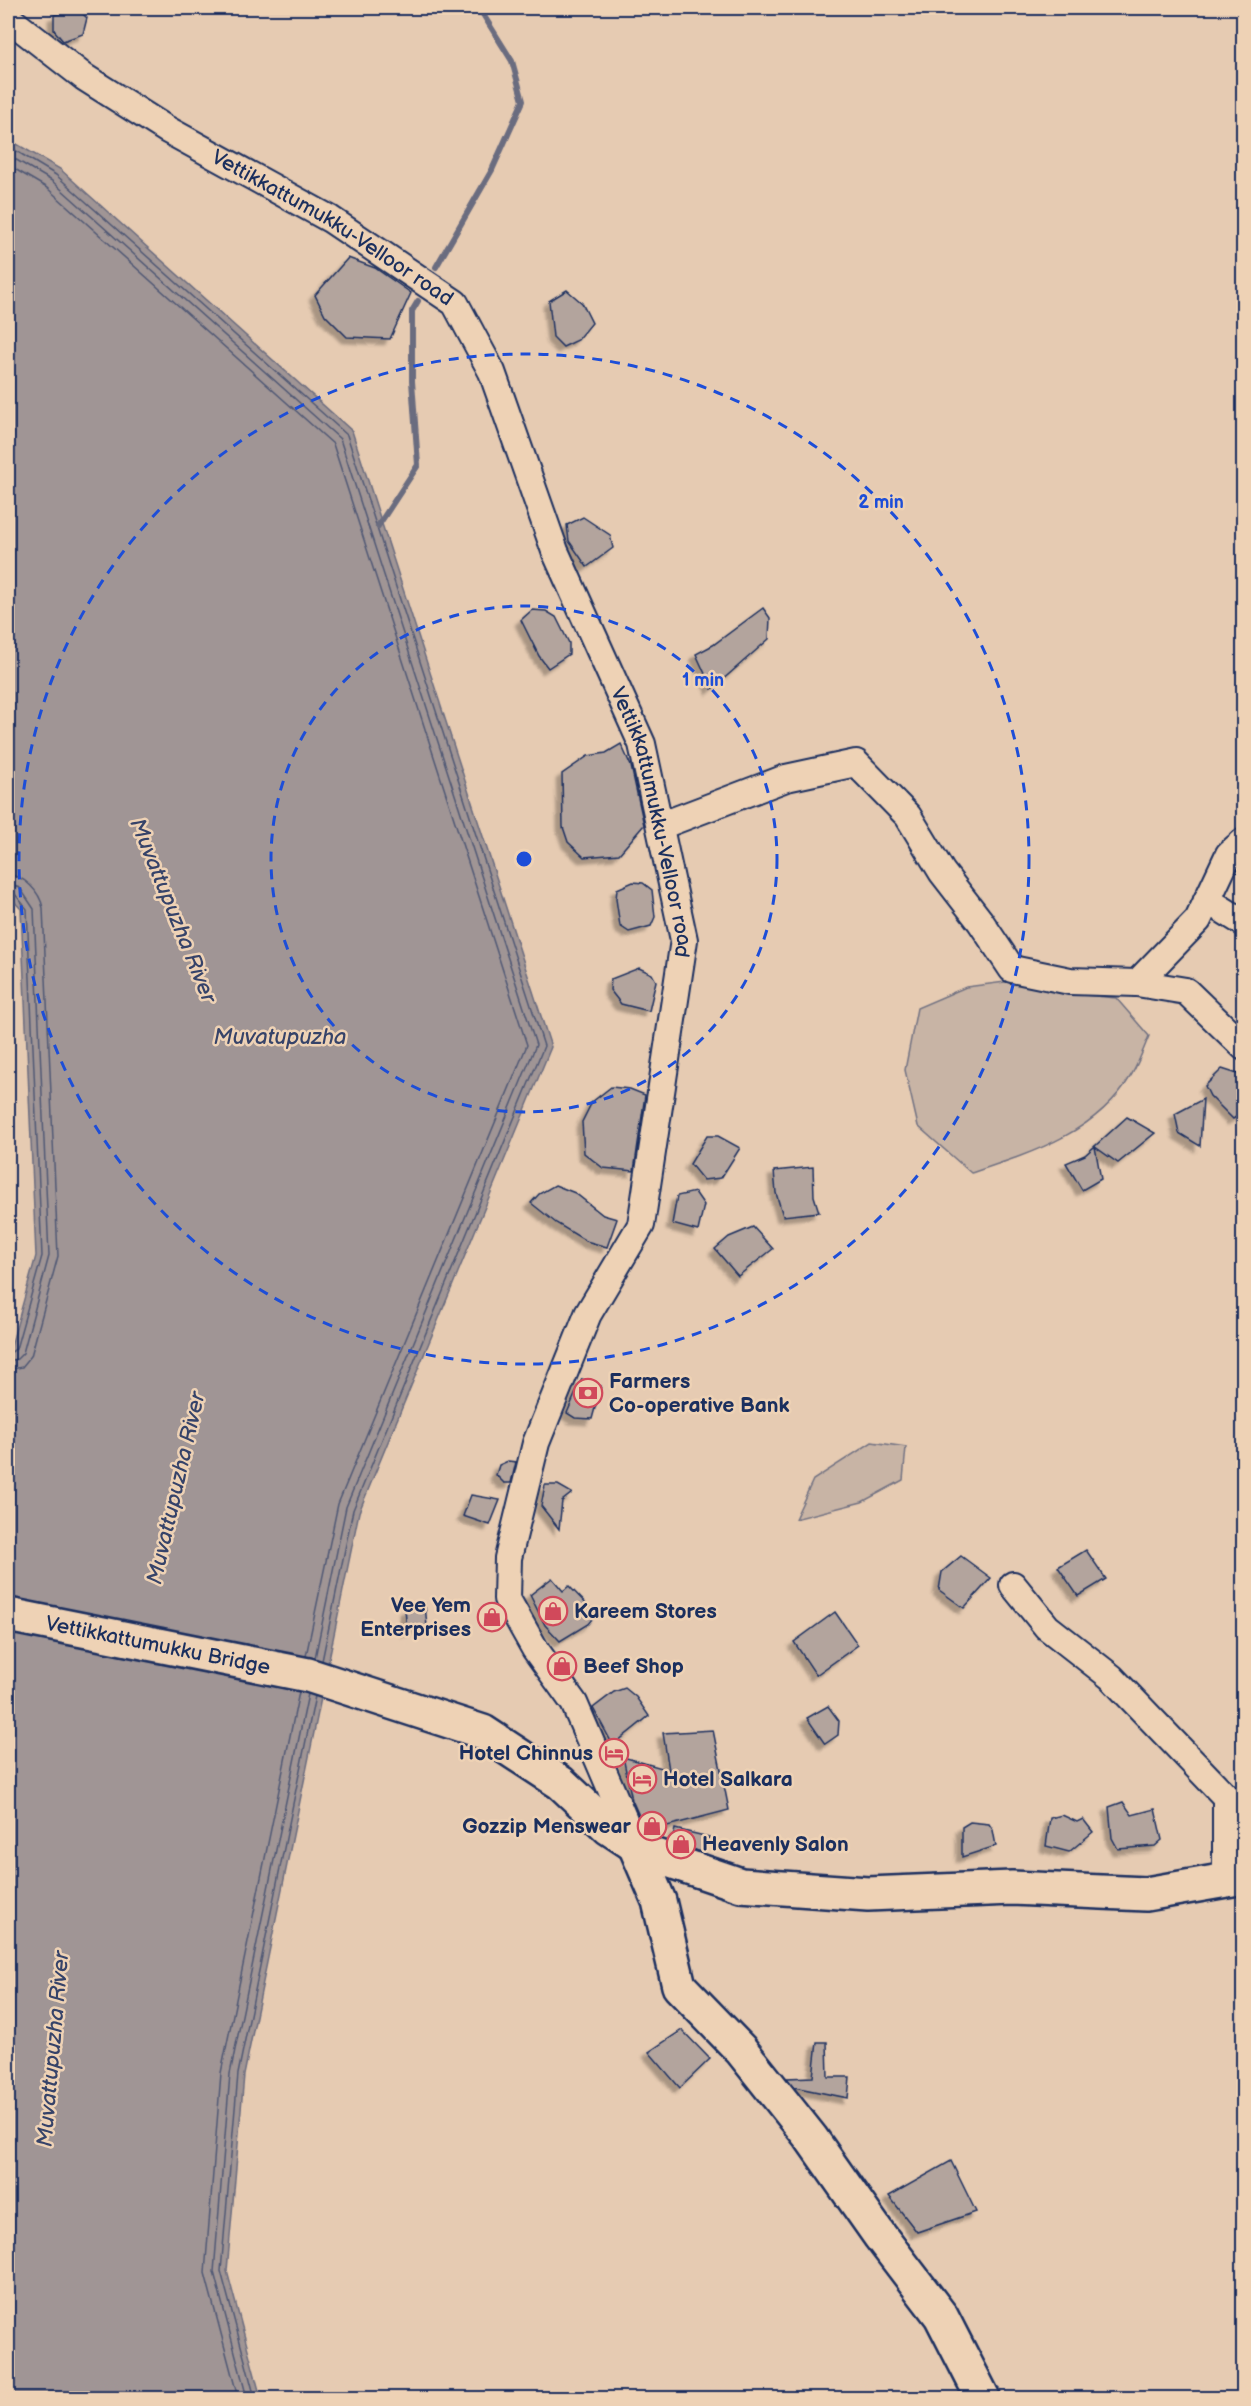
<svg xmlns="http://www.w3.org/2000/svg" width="1251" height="2406" viewBox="0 0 1251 2406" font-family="'Balsamiq Sans',sans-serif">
<defs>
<filter id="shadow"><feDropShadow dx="-5.5" dy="5.5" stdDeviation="1.5" flood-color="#0004"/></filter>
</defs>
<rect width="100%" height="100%" fill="#e6cbb2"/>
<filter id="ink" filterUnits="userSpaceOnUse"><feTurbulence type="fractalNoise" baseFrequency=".0167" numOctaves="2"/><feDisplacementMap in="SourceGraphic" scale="12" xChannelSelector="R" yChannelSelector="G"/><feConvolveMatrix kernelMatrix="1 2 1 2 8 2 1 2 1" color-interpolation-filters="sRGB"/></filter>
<g filter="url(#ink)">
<g fill="#c8b4a5" stroke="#727282" stroke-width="1.5">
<path d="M 1036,978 L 1073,994 L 1116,998 L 1149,1036 C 1144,1048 1139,1062 1132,1074 C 1097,1133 1032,1153 971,1173 L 918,1126 L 905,1070 L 917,1008 L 966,987 Z"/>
<polygon points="872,1442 906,1447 903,1480 862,1502 795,1519 813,1480"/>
</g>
<polygon fill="#a09595" stroke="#6b6c7f" stroke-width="1.5" points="8,139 60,169 352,431 551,1047 359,1512 244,2075 227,2271 261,2398 8,2398 8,1357 36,1256 21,909 8,895"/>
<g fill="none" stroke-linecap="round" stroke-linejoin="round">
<g stroke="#505874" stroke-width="1.5">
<polyline points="8,146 56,175 347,435 544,1046 353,1510 322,1661"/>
<polyline points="8,155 52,181 340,439 536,1045 346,1507 315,1658"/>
<polyline points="8,165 47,188 333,444 527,1045 338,1504 306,1656"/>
<path d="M 8,875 C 24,875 40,892 43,908 L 58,1256 L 31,1356 L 22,1367 L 8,1370"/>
<polyline points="8,884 20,888 34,909 49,1256 23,1353 17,1359 8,1361"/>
<polyline points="8,891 14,893 27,909 42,1256 16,1349 8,1354"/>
<polyline points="238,2398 205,2273 221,2073 299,1692"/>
<polyline points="247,2398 214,2272 230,2074 308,1694"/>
<polyline points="255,2398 221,2271 238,2074 315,1696"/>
</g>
<g stroke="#6b6c7f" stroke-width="6">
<polyline points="436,267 492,170 523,101 512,61 479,8"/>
<polyline points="378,526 418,465 412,381 412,311 418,301"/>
</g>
</g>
<g fill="#b3a49d" stroke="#1b2f5e" stroke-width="1.5" filter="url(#shadow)">
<polygon points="78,9 87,18 83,34 63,41 54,30 54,15"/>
<polygon points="348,258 375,268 411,293 390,339 347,337 325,315 315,295"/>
<polygon points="567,290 582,303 592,323 578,340 563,347 553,337 549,301"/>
<polygon points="583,517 610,535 613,548 587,567 569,541 567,525"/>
<polygon points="763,608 770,618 769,639 712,689 696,654 713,645"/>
<polygon points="532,610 546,611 556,617 569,643 569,654 548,668 539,656 521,620"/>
<polygon points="621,744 631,766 644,825 619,854 584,857 568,842 563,827 562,774 588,756 606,753"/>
<polygon points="633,882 643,883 652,890 655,917 651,926 629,932 620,926 616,899 617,889"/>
<polygon points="639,968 652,974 656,981 649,1011 621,1004 610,990 611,979"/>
<polygon points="1222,1069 1244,1076 1244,1112 1233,1119 1210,1096 1205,1086"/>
<polygon points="611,1087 630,1089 645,1095 634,1171 603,1168 584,1153 582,1122 592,1102"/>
<polygon points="1203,1099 1200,1146 1179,1133 1175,1114"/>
<polygon points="1127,1117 1155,1133 1118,1163 1095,1147 1101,1179 1082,1190 1066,1163 1085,1155"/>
<polygon points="707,1136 718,1136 740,1148 721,1178 703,1180 690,1164"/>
<polygon points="813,1167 814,1196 819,1212 783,1216 776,1193 774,1171"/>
<polygon points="555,1185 575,1193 603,1215 617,1219 607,1247 586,1241 556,1223 531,1203 539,1194"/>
<polygon points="695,1192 704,1205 698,1231 672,1224 677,1196"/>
<polygon points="753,1227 773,1249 738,1276 715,1249 729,1237"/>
<polygon points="582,1379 601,1386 592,1419 575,1418 567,1413"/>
<polygon points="508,1461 516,1462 511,1483 504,1483 496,1475 499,1465"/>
<polygon points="545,1485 558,1485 572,1493 562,1501 559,1529 541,1506"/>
<polygon points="471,1495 500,1500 490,1525 463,1516"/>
<polygon points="1086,1550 1106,1579 1078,1596 1058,1567"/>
<polygon points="961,1556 991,1578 964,1608 939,1590 942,1572"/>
<polygon points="552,1578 563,1591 569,1586 596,1614 588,1624 560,1641 545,1625 530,1595"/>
<polygon points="425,1604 427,1627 407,1631 405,1609"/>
<polygon points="835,1612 858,1645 816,1675 794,1642"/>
<polygon points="625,1688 636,1697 649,1716 613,1745 593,1708 614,1692"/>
<polygon points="828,1706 839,1721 838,1735 825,1744 807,1718"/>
<polygon points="713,1730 729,1810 648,1831 644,1827 632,1800 623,1757 669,1770 663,1733"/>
<polygon points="1123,1802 1132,1815 1155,1809 1162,1840 1155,1846 1118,1849 1112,1838 1109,1807"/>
<polygon points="1062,1815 1077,1822 1083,1819 1093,1832 1069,1852 1046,1846 1050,1818"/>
<polygon points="970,1822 989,1824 993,1830 996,1846 962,1857 962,1827"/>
<polygon points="675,1829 709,1837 701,1852 672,1842"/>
<polygon points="682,2030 710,2059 680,2088 649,2052"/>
<polygon points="817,2042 827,2042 828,2077 850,2077 848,2098 794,2087 787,2078 813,2077"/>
<polygon points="951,2161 976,2212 917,2232 889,2196"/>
</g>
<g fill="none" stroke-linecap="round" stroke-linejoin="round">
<g stroke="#1b2f5e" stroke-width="30">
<g id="street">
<path id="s1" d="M 8,18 L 84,77 L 166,129 L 330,219 L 455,303 L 492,372 L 555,551 L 642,744 L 684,940 L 641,1225 L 588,1314 L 536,1443 L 508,1558 L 507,1599 L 535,1649 L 574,1703 L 634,1843"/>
<polyline points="660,826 786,778 856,763 908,816 942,872 980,921 1012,969 1070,981 1137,983 1186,991 1244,1047"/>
<polyline points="1207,900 1244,923"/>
<polyline points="1137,983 1198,920 1229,854 1244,841"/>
<polyline points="1013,1585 1047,1627 1111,1677 1226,1797 1226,1881"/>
</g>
</g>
<g stroke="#1b2f5e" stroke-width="38">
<g id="secondary">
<path id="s2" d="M 8,1615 L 308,1675 L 483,1732 L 561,1783 L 609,1828 L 647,1853 L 741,1885 L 868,1894 L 1012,1888 L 1146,1894 L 1244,1877"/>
<polyline points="634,1843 659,1901 679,1986 741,2050 811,2138 880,2236 941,2316 983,2398"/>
</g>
</g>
<use href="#street" stroke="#eed2b5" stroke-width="26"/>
<use href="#secondary" stroke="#eed2b5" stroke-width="33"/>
</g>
</g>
<g fill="none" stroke="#1d4ed8" stroke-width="3" stroke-dasharray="10 8">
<circle cx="524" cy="859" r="253"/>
<circle cx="524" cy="859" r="505"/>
</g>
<defs>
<g id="bank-ring" transform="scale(1.5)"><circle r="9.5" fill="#eed2b5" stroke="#d1495b" stroke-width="1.5"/><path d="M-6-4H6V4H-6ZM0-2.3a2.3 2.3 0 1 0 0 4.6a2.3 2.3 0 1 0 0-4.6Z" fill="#d1495b"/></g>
<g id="shop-ring" transform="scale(1.5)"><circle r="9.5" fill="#eed2b5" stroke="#d1495b" stroke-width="1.5"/><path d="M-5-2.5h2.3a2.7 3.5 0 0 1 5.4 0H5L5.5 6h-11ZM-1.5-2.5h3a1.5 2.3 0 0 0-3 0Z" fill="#d1495b"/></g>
<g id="hotel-ring" transform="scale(1.5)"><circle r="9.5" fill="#eed2b5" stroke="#d1495b" stroke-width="1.5"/><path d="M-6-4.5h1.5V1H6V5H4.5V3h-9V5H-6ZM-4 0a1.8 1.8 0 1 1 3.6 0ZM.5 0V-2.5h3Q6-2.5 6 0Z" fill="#d1495b"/></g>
</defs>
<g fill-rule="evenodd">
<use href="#bank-ring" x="588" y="1393"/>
<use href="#shop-ring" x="553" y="1611"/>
<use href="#shop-ring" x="492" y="1617"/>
<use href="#shop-ring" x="562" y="1666"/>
<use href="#hotel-ring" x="614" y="1753"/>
<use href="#hotel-ring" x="642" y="1779"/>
<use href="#shop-ring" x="652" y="1826"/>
<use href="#shop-ring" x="681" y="1844"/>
</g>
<g text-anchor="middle" stroke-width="5" stroke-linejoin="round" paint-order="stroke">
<g font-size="21" fill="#1b2f5e" stroke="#eed2b5">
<text dy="7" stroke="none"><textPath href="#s1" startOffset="387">Vettikkattumukku-Velloor road</textPath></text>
<text dy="7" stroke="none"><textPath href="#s1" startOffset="1089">Vettikkattumukku-Velloor road</textPath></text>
<text dy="7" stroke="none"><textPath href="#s2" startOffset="153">Vettikkattumukku Bridge</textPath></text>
</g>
<g font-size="21" font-weight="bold" fill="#1b2f5e" stroke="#eed2b5" text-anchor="start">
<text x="609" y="1388">Farmers<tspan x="609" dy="24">Co-operative Bank</tspan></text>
<text x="471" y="1612" text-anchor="end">Vee Yem<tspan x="471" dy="24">Enterprises</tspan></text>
<text x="574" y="1618">Kareem Stores</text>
<text x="583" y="1673">Beef Shop</text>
<text x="593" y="1760" text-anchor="end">Hotel Chinnus</text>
<text x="663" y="1786">Hotel Salkara</text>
<text x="631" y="1833" text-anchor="end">Gozzip Menswear</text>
<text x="702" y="1851">Heavenly Salon</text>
</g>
<g font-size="22" font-style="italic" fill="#364369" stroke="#eed2b5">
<text transform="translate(174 910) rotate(68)" y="8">Muvattupuzha River</text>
<text x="280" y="1044">Muvatupuzha</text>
<text transform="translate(175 1488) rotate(-77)" y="8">Muvattupuzha River</text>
<text transform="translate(52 2049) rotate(-85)" y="8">Muvattupuzha River</text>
</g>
</g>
<circle cx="524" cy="859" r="9" fill="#1d4ed8" stroke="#eed2b5" stroke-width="3"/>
<g font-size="18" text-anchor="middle" font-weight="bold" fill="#1d4ed8" stroke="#eed2b5" stroke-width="5" stroke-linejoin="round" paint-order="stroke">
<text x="881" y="508">2 min</text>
<text x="703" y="686">1 min</text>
</g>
<rect width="1251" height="2406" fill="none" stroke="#eed2b5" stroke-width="30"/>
<rect x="15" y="15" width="1221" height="2376" fill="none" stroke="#1b2f5e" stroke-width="2" filter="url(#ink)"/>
</svg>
